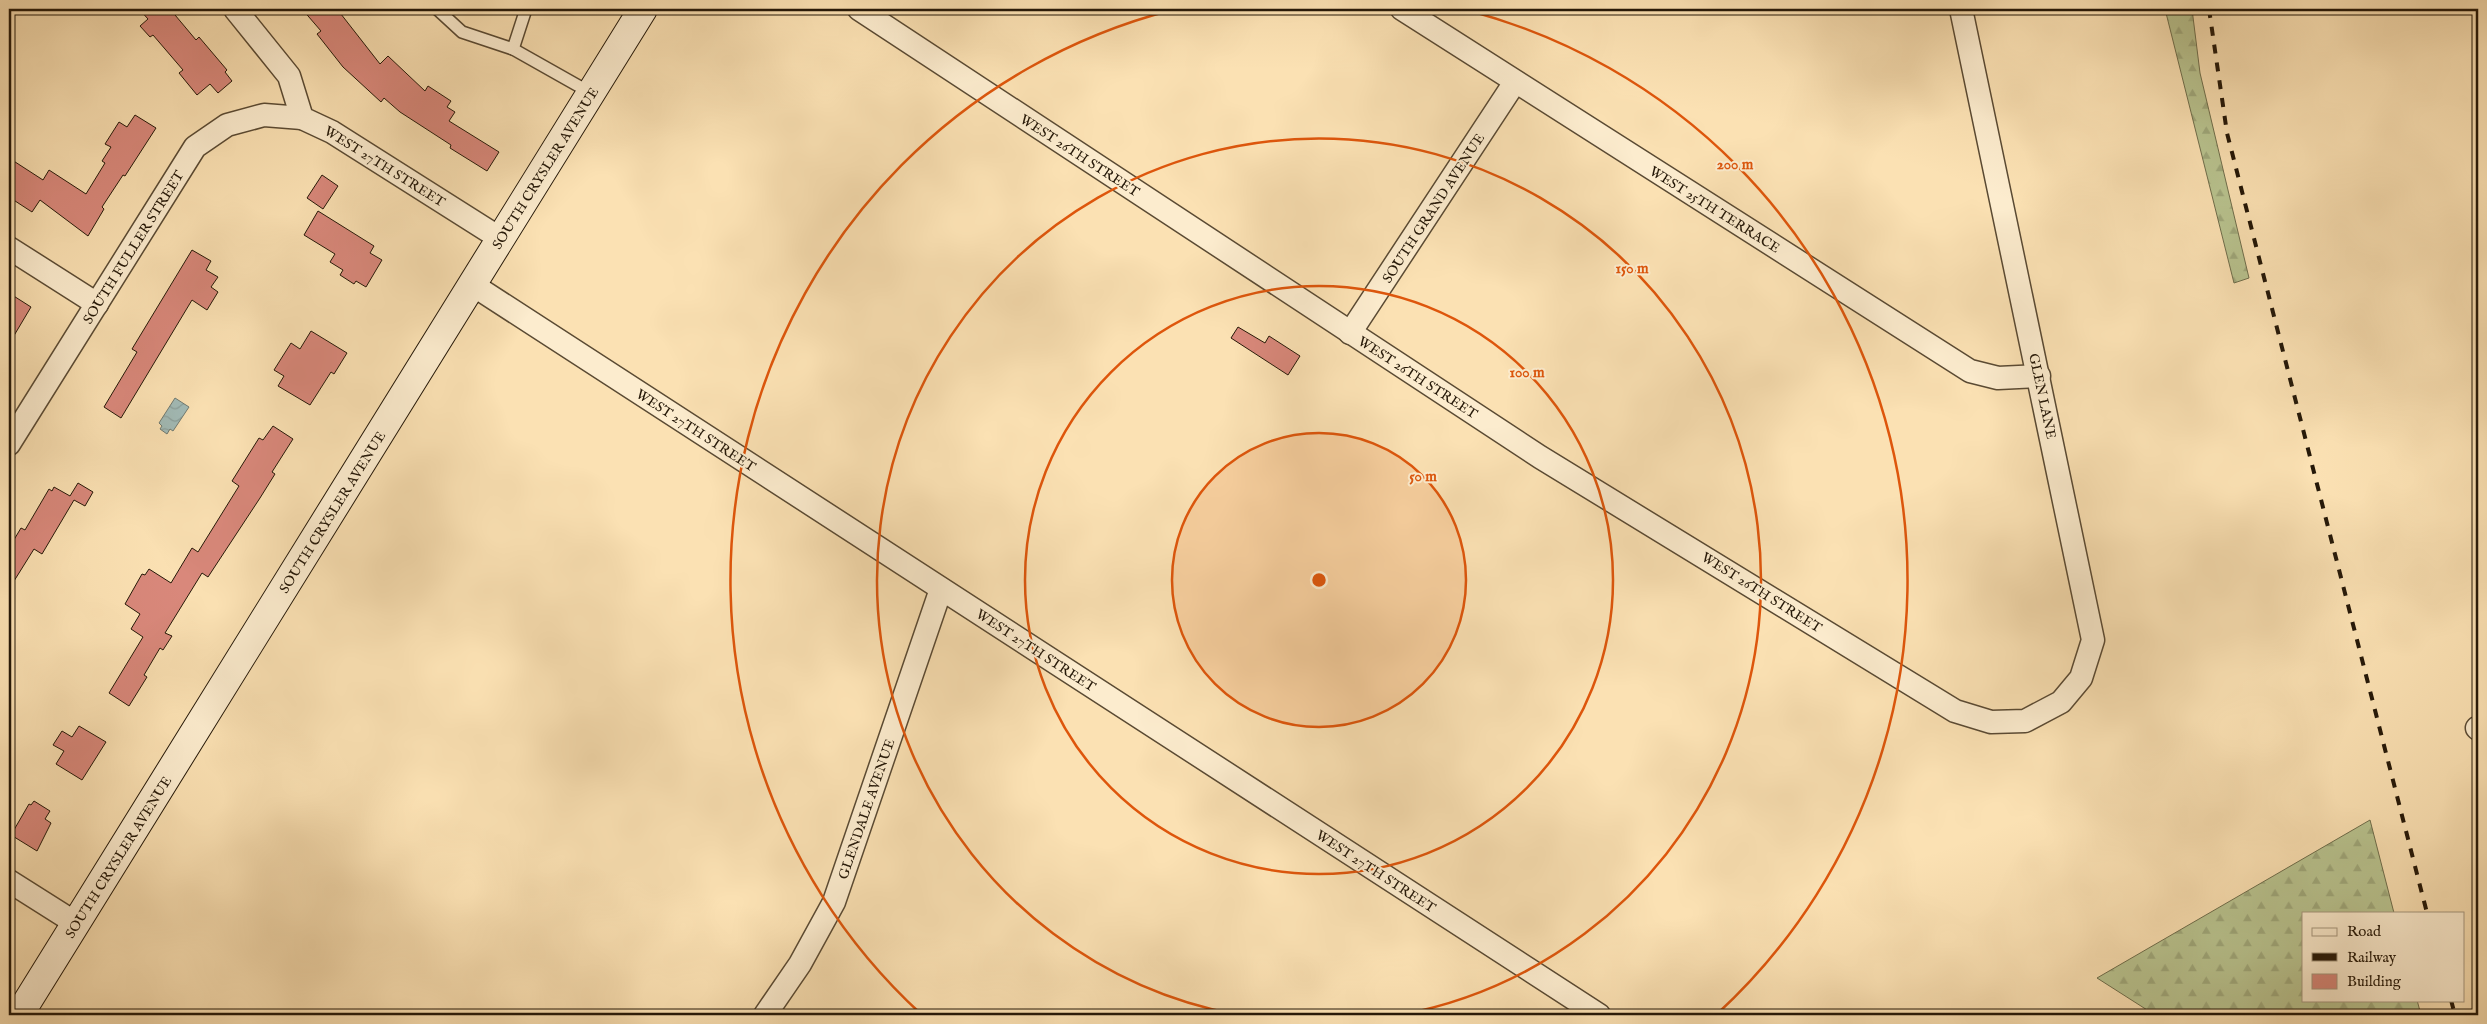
<svg xmlns="http://www.w3.org/2000/svg" width="2487" height="1024" viewBox="0 0 2487 1024" font-family="'IM FELL English',serif">
<defs>
<pattern id="forest-firs" width="22" height="20" patternUnits="userSpaceOnUse" patternTransform="scale(1.25)"><rect width="22" height="20" fill="#b9c490"/><path d="M5 1l3.5 6h-7zM16 11l3.5 6h-7z" fill="#9fa87b"/></pattern>
<pattern id="water-waves" width="16" height="10" patternUnits="userSpaceOnUse" patternTransform="scale(1.25)"><rect width="16" height="10" fill="#a2bbb7"/><path d="M0 5q4-4 8 0t8 0" fill="none" stroke="#8ba09c"/></pattern>
</defs>
<rect width="100%" height="100%" fill="#fbe1b3"/>
<filter id="stains"><feTurbulence type="fractalNoise" baseFrequency=".004" numOctaves="4"/><feColorMatrix values="0 0 0 0 .2 0 0 0 0 .09 0 0 0 0 .02 0 0 0 .5 -.17"/></filter>
<radialGradient id="worn" r=".72"><stop offset=".6" stop-color="#630" stop-opacity="0"/><stop offset="1" stop-color="#630" stop-opacity=".3"/></radialGradient>
<g fill="url(#forest-firs)" stroke="#6f6e4c">
<polygon points="2165,9 2192,9 2200,73 2249,278 2234,283"/>
<polygon points="2370,820 2394,913 2303,913 2303,1000 2417,1000 2421,1015 2155,1015 2097,978"/>
</g>
<polygon fill="url(#water-waves)" stroke="#707a71" points="175,398 189,407 173,431 170,429 167,434 160,429 162,426 159,423"/>
<g fill="#d9887b" stroke="#251808">
<polygon points="139,9 170,9 196,40 199,37 227,70 225,72 232,81 218,93 210,84 197,95 179,73 183,70 153,35 150,37 140,26 148,19"/>
<polygon points="302,9 337,9 380,64 388,56 425,91 428,86 451,101 447,107 455,112 449,121 499,152 487,171 450,148 451,145 400,112 384,98 381,102 343,67 317,34 321,31"/>
<polygon points="135,115 156,128 125,176 123,175 102,207 104,209 88,236 40,200 32,212 9,197 9,158 43,180 49,170 86,194 105,163 102,161 111,147 105,144 119,122 127,127"/>
<polygon points="322,175 338,186 323,209 307,198"/>
<polygon points="318,211 374,246 370,253 382,260 366,287 356,281 354,284 340,275 343,270 330,262 335,254 304,235"/>
<polygon points="192,250 211,261 206,270 218,277 211,287 218,292 207,310 192,300 121,418 104,407 137,352 132,349"/>
<polygon points="9,293 31,307 9,344"/>
<polygon points="1238,327 1265,343 1269,336 1300,356 1288,375 1231,338"/>
<polygon points="311,331 347,353 334,374 331,372 310,405 278,386 284,376 274,370 291,343 300,349"/>
<polygon points="273,426 293,439 272,472 275,474 260,498 208,577 202,573 165,633 172,636 163,650 160,648 144,675 147,677 129,706 109,693 143,637 131,629 140,614 125,604 142,574 145,575 149,569 171,583 192,548 198,552 239,486 232,481 259,438 263,440"/>
<polygon points="78,483 93,492 85,506 74,500 42,554 34,549 9,589 9,548 21,528 25,530 49,489 52,491 54,487 70,496"/>
<polygon points="79,726 106,742 82,780 56,764 64,751 53,745 62,731 72,737"/>
<polygon points="34,801 50,811 45,819 51,823 37,851 11,835 29,804 31,805"/>
</g>
<g fill="none" stroke-linecap="round" stroke-linejoin="round">
<g stroke="#5a4a33" stroke-width="14">
<g id="lane">
<polyline points="437,9 462,32 513,49 591,93"/>
<polyline points="513,49 526,9"/>
</g>
</g>
<g stroke="#5a4a33" stroke-width="25">
<g id="street">
<polyline points="235,9 289,76 302,118 332,132 501,239"/>
<polyline points="859,9 1540,457 1955,711 1991,722 2025,721 2061,702 2081,678 2093,640 1961,9"/>
<polyline points="1402,9 1970,371 1998,378 2039,376"/>
<polyline points="9,248 97,304"/>
<polyline points="473,285 1599,1015"/>
<polyline points="1350,333 1515,82"/>
<polyline points="9,444 195,147 227,125 264,115 302,118"/>
<polyline points="2477,728 2478,729"/>
<polyline points="9,881 77,924"/>
<polyline points="765,1015 800,964 834,902 941,589"/>
</g>
</g>
<g stroke="#251808" stroke-width="30">
<polyline id="secondary" points="19,1015 643,9"/>
</g>
<use href="#lane" stroke="#fcecce" stroke-width="11"/>
<use href="#street" stroke="#fcecce" stroke-width="22"/>
<use href="#secondary" stroke="#fcecce" stroke-width="28"/>
<g stroke="#251808" stroke-width="4" stroke-dasharray="9 9" stroke-linecap="butt">
<polyline points="2209,9 2227,133 2427,913"/>
<polyline points="2451,1000 2455,1015"/>
</g>
</g>
<circle cx="1319" cy="580" r="147" fill="#de560c" fill-opacity=".12"/>
<g fill="none" stroke="#de560c" stroke-width="2.5">
<circle cx="1319" cy="580" r="147"/>
<circle cx="1319" cy="580" r="294"/>
<path d="M1238 1015A442 442 0 1 1 1400 1015"/>
<path d="M921 1014A589 589 0 0 1 1172 10M1466 10A589 589 0 0 1 1717 1014"/>
</g>
<g text-anchor="middle" stroke-width="4" stroke-linejoin="round" paint-order="stroke">
<g font-size="14" fill="#251808" stroke="#fcecce">
<text transform="translate(1080 155) rotate(33)" y="5">WEST 26TH STREET</text>
<text transform="translate(385 166) rotate(32)" y="5">WEST 27TH STREET</text>
<text transform="translate(545 168) rotate(-58)" y="5">SOUTH CRYSLER AVENUE</text>
<text transform="translate(1433 208) rotate(-57)" y="5">SOUTH GRAND AVENUE</text>
<text transform="translate(1715 209) rotate(32)" y="5">WEST 25TH TERRACE</text>
<text transform="translate(133 247) rotate(-58)" y="5">SOUTH FULLER STREET</text>
<text transform="translate(1418 377) rotate(33)" y="5">WEST 26TH STREET</text>
<text transform="translate(2043 396) rotate(78)" y="5">GLEN LANE</text>
<text transform="translate(696 430) rotate(33)" y="5">WEST 27TH STREET</text>
<text transform="translate(332 512) rotate(-58)" y="5">SOUTH CRYSLER AVENUE</text>
<text transform="translate(1762 592) rotate(32)" y="5">WEST 26TH STREET</text>
<text transform="translate(1036 650) rotate(33)" y="5">WEST 27TH STREET</text>
<text transform="translate(866 809) rotate(-71)" y="5">GLENDALE AVENUE</text>
<text transform="translate(118 857) rotate(-58)" y="5">SOUTH CRYSLER AVENUE</text>
<text transform="translate(1376 871) rotate(33)" y="5">WEST 27TH STREET</text>
</g>
</g>
<circle cx="1319" cy="580" r="8" fill="#de560c" stroke="#fcecce" stroke-width="2.5"/>
<g font-size="15" text-anchor="middle" font-weight="bold" fill="#de560c" stroke="#fcecce" stroke-width="4" stroke-linejoin="round" paint-order="stroke">
<text x="1735" y="169">200 m</text>
<text x="1632" y="273">150 m</text>
<text x="1527" y="377">100 m</text>
<text x="1423" y="481">50 m</text>
</g>
<rect width="2487" height="1024" fill="none" stroke="#fbe1b3" stroke-width="30"/>
<rect x="10" y="10" width="2467" height="1004" fill="none" stroke="#251808" stroke-width="2.5"/>
<rect x="15" y="15" width="2457" height="994" fill="none" stroke="#251808"/>
<rect x="2302" y="912" width="162" height="90" fill="#fcecce" stroke="#a6977f"/>
<rect x="2312" y="928" width="25" height="8" fill="#fcecce" stroke="#a6977f"/>
<text x="2347" y="936" font-size="15" fill="#251808">Road</text>
<rect x="2312" y="953" width="25" height="8" fill="#251808" stroke="#a6977f"/>
<text x="2347" y="962" font-size="15" fill="#251808">Railway</text>
<rect x="2312" y="974" width="25" height="15" fill="#d9887b" stroke="#a6977f"/>
<text x="2347" y="986" font-size="15" fill="#251808">Building</text>
<rect width="100%" height="100%" filter="url(#stains)"/>
<rect width="100%" height="100%" fill="url(#worn)"/>
</svg>
